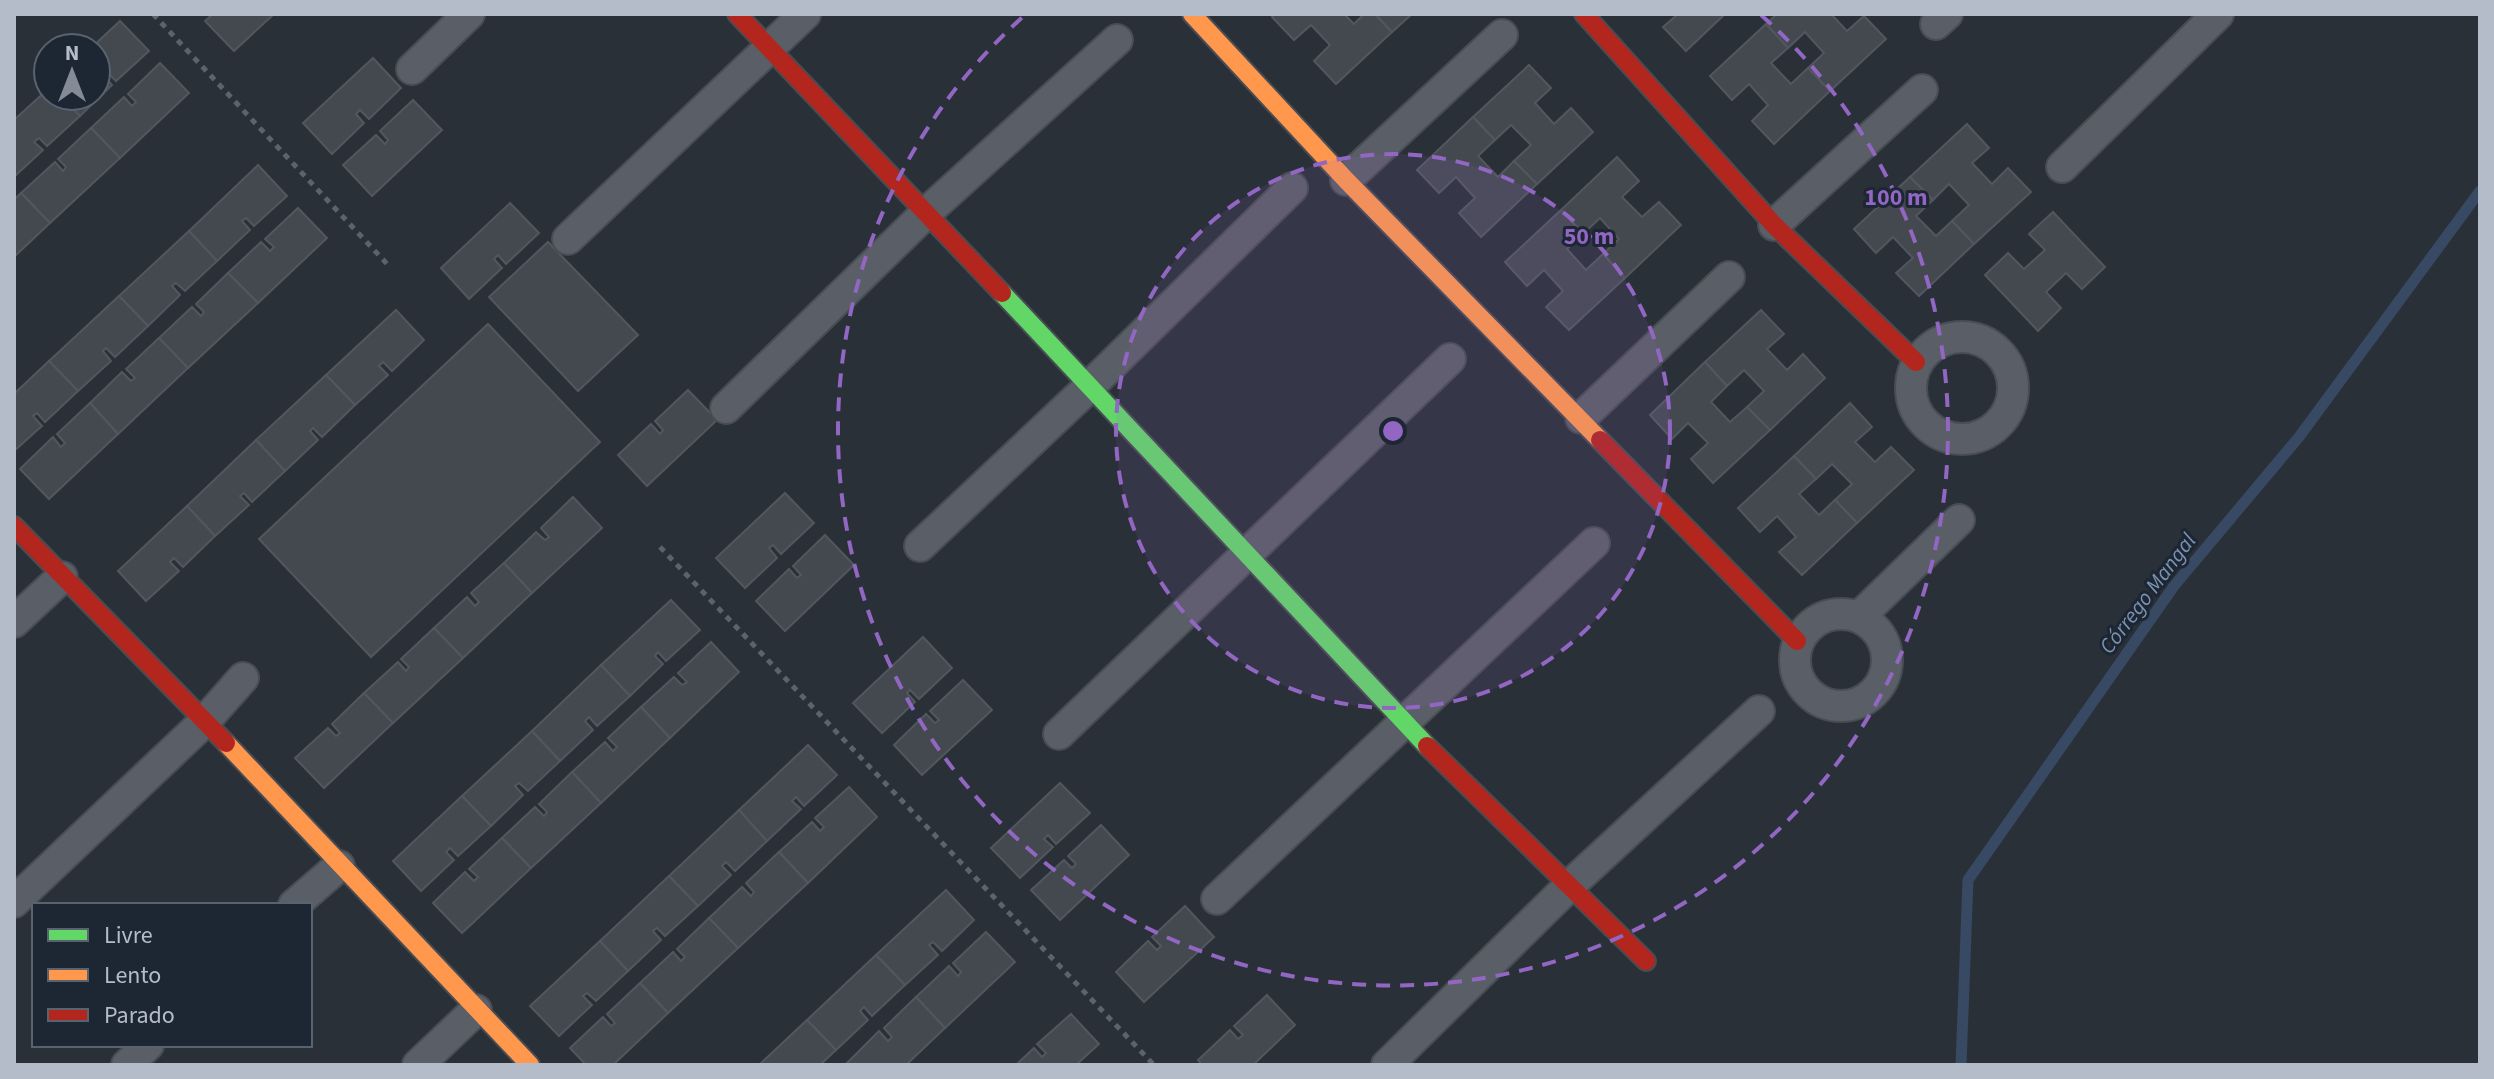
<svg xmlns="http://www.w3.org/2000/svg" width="2494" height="1079" viewBox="0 0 2494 1079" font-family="'Source Sans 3',sans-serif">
<rect width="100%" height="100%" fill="#2a3038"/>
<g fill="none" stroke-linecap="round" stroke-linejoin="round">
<polyline stroke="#384963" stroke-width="11" points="1961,1065 1968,880 2174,586 2299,437 2480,191"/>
</g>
<g fill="#444950" stroke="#52575f" stroke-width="2">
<polygon points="213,14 274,14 234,51 205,21"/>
<polygon points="1275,14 1344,14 1354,24 1364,14 1375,14 1392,32 1336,84 1314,61 1330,45 1311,25 1294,40 1272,17"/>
<polygon points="1375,14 1412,14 1392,32"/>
<polygon points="1678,14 1725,14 1686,51 1663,27"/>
<polygon points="1777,14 1831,14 1847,31 1864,16 1886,39 1830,91 1808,68 1824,53 1805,32 1788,48 1766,24"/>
<polygon points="120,21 149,51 116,81 108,73 104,76 112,85 80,116 61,96 96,96 96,48 91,48"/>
<polygon points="1766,24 1788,48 1771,63 1791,84 1808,68 1830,91 1774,144 1752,121 1768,105 1749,84 1732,100 1710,76"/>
<polygon points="373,58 401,88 369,119 360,110 356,114 364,123 332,154 303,123"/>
<polygon points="160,63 189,93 120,158 91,128 124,97 132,106 136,102 128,94"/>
<polygon points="1529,65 1551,88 1535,103 1554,124 1571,108 1593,132 1537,184 1514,161 1531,145 1511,125 1495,140 1473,117"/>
<polygon points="48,89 48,96 61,96 80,116 47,146 39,138 34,142 43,150 14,177 14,120"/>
<polygon points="413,100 442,130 372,196 343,165 376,135 385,144 388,140 380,131"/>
<polygon points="1473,117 1495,140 1478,156 1498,177 1514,161 1537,184 1481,237 1459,213 1475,198 1456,177 1439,193 1417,170"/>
<polygon points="1967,124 1989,148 1972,163 1992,184 2008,168 2031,192 1974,244 1952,221 1969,205 1949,184 1933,200 1910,177"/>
<polygon points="91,128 120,158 50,223 21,193 55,162 63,171 66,167 58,159"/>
<polygon points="1617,157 1639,181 1622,197 1642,217 1659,202 1681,225 1625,278 1603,254 1619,239 1600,218 1583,234 1561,210"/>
<polygon points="258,165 287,196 254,226 246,218 242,221 250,230 217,261 189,231"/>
<polygon points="1910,177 1933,200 1916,216 1936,236 1952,221 1974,244 1919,296 1896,273 1913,258 1893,237 1876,253 1854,229"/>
<polygon points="21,193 50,223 14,257 14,200"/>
<polygon points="510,203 539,233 506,264 498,255 494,259 502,268 469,299 441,268"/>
<polygon points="298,208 327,238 258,303 228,273 261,242 270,251 274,247 265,239"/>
<polygon points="1561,210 1583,234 1567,249 1586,270 1603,254 1625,278 1569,330 1546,307 1563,291 1544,270 1527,286 1505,262"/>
<polygon points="2053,212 2105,267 2082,289 2066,273 2046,292 2061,308 2038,331 1985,275 2008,253 2024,269 2045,250 2029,234"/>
<polygon points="189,231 217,261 185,291 176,283 172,286 180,295 148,326 119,296"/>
<polygon points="548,242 638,335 578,391 489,297"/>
<polygon points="228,273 258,303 188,368 159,338 192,307 201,316 204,312 196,304"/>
<polygon points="119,296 148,326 115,357 106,348 103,351 111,361 78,391 49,361"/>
<polygon points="396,310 424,340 392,371 383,362 379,366 388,375 355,405 326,375"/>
<polygon points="1761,310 1784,334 1767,349 1787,370 1803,354 1825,378 1770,430 1747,407 1764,391 1744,370 1727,386 1705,362"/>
<polygon points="488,324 600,442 371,657 259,539"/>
<polygon points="159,338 188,368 118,434 90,403 122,372 131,381 135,378 126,369"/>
<polygon points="49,361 78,391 45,422 37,413 33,416 42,426 14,451 14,394"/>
<polygon points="1705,362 1727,386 1711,402 1730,422 1747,407 1770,430 1713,483 1691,459 1708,443 1688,423 1672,439 1650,415"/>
<polygon points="326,375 355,405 322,437 313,428 310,431 318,440 285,471 256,440"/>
<polygon points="688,390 717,420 647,486 618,455 651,424 660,434 663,430 655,421"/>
<polygon points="90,403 118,434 49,499 20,469 53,437 61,447 65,443 57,434"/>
<polygon points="1850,403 1872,427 1855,442 1875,462 1891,447 1914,470 1857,523 1835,500 1852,484 1832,464 1816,479 1794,456"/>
<polygon points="256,440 285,471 252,502 244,493 240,496 249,505 215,536 187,506"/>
<polygon points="1794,456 1816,479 1799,494 1819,515 1835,500 1857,523 1802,575 1779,552 1796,537 1777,516 1760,532 1738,508"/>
<polygon points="785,493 814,523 781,554 773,545 769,548 777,558 745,588 716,558"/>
<polygon points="573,497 602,528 532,593 504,563 536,532 545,540 549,537 541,528"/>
<polygon points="187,506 215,536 183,567 174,558 170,562 179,571 146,601 118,571"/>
<polygon points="825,535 854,565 785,631 756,601 789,569 797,578 801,575 793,566"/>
<polygon points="504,563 532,593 463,658 434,628 467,597 475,606 479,602 471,593"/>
<polygon points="671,600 700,630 666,661 658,652 655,656 663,664 630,696 601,665"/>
<polygon points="434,628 463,658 393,723 364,693 398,662 406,671 409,667 401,659"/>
<polygon points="923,637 952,668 919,699 910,690 907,693 915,702 882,733 853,703"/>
<polygon points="711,642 739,672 670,738 641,707 674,677 682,685 687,682 678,673"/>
<polygon points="601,665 630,696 597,726 589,717 585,721 593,730 560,761 532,731"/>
<polygon points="963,680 992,710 922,775 894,745 926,714 935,723 939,720 930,711"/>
<polygon points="364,693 393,723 324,788 295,758 328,728 336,736 340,733 332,724"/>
<polygon points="641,707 670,738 601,803 572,772 605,742 613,751 617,747 608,738"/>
<polygon points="532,731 560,761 528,791 519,783 515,786 523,795 491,826 462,796"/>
<polygon points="808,745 837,775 804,806 796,797 792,801 801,809 767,841 739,810"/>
<polygon points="572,772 601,803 531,868 502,838 535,807 544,816 547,812 539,804"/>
<polygon points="1060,783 1090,813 1056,844 1048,835 1044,839 1053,847 1020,878 991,848"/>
<polygon points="849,787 877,817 808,883 779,852 812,822 820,831 824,827 815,818"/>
<polygon points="462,796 491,826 458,856 450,848 446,852 454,860 421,891 393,861"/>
<polygon points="739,810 767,841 735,871 726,862 722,866 731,875 698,906 669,876"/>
<polygon points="1101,825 1129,855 1060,920 1031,890 1064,860 1072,868 1076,864 1068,856"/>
<polygon points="502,838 531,868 462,933 433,903 465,872 474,881 478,877 469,869"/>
<polygon points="779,852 808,883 738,948 709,918 742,887 751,896 754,892 746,883"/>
<polygon points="669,876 698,906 665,936 657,928 653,931 661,940 628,971 600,941"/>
<polygon points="946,890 974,920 942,951 933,942 929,945 938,955 905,985 876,955"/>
<polygon points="1185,906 1214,937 1144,1002 1116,972 1148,941 1157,950 1161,946 1152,937"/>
<polygon points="709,918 738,948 668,1013 640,983 673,952 681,961 685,957 677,949"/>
<polygon points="986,932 1015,962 945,1028 916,997 949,966 958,976 961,972 953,963"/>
<polygon points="600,941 628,971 596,1001 587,993 583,996 592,1005 559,1036 530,1006"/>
<polygon points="876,955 905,985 872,1016 864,1007 860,1011 868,1020 836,1050 807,1020"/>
<polygon points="640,983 668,1013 613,1065 586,1065 570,1048 603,1017 611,1026 615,1023 607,1014"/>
<polygon points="1267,995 1295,1025 1253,1065 1202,1065 1198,1060 1230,1030 1238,1039 1243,1035 1234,1026"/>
<polygon points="916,997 945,1028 906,1065 849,1065 847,1063 879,1031 888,1041 892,1037 884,1028"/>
<polygon points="1071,1014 1099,1044 1076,1065 1016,1065 1034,1048 1042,1057 1046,1053 1037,1044"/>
<polygon points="807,1020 836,1050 820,1065 759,1065"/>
</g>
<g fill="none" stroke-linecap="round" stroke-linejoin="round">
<g stroke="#484c53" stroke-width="34">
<g id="street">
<polyline points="1936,24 1947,14"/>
<polyline points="412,69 469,14"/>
<polyline points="2062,167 2218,14"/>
<polyline points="1346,180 1502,35"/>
<polyline points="1774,225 1922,90"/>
<polyline points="568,239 805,14"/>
<circle cx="1962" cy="388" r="51"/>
<polyline points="726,408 926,213 1117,40"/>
<polyline points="1581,418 1729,277"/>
<polyline points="920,546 1090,386 1292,188"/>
<circle cx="1841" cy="660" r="46"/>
<polyline points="1859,617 1959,520"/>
<polyline points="14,622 62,577"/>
<polyline points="1059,734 1450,359"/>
<polyline points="1217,899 1594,543"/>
<polyline points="14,902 205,721 243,678"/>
<polyline points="294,905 339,866"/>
<polyline points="127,1065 148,1045"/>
<polyline points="418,1065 476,1010"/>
<polyline points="1387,1065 1568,887 1759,711"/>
</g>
</g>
<g stroke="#484c53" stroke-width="22">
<polyline id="fast" points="1002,293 1427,746"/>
</g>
<g stroke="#484c53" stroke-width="22">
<g id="slow">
<polyline points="1192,14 1346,180 1600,440"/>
<polyline points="226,743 530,1065"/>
</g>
</g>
<g stroke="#484c53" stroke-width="22">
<g id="jam">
<polyline points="737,14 1002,293"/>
<polyline points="1584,14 1774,225 1916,362"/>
<polyline points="1600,440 1797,641"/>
<polyline points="14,526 226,743"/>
<polyline points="1427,746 1646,961"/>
</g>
</g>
<g stroke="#5d636a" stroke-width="5" stroke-dasharray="6 6" stroke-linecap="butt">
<polyline points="153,14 390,267"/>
<polyline points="660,547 1154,1065"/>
</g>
<use href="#street" stroke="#5a5e66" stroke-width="30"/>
<use href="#fast" stroke="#63d668" stroke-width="18"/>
<use href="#slow" stroke="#ff974d" stroke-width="18"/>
<use href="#jam" stroke="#b3261e" stroke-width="18"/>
</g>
<circle cx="1393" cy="431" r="277" fill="#9266c3" fill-opacity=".12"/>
<g fill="none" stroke="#9266c3" stroke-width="4" stroke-dasharray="14 10">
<circle cx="1393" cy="431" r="277"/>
<path d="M1761 15A555 555 0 1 1 1025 15"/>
</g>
<g text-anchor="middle" stroke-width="6" stroke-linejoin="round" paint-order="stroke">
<g font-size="22" font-style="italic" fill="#7c92b1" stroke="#1d2633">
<text transform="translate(2147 593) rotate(-53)" y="8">Córrego Mangal</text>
</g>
</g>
<circle cx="1393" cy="431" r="12" fill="#9266c3" stroke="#1d2633" stroke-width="4"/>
<g font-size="24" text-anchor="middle" font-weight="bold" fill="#9266c3" stroke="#1d2633" stroke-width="6" stroke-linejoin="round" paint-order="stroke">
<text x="1896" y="205">100 m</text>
<text x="1589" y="244">50 m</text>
</g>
<rect width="2494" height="1079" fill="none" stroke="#b4bcc9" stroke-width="32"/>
<rect x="32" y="903" width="280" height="144" fill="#1d2633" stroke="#59626f" stroke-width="2"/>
<rect x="48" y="929" width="40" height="12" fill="#63d668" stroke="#59626f" stroke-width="2"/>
<text x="104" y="943" font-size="24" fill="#b4bcc9">Livre</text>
<rect x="48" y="969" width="40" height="12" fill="#ff974d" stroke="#59626f" stroke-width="2"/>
<text x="104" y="983" font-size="24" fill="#b4bcc9">Lento</text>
<rect x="48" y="1009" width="40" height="12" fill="#b3261e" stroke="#59626f" stroke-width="2"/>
<text x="104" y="1023" font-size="24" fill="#b4bcc9">Parado</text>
<g transform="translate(72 72)"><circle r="38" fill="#1d2633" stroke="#59626f" stroke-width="2"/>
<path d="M0-6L14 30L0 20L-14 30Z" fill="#848b96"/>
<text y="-12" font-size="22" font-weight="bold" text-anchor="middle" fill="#b4bcc9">N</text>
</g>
</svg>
